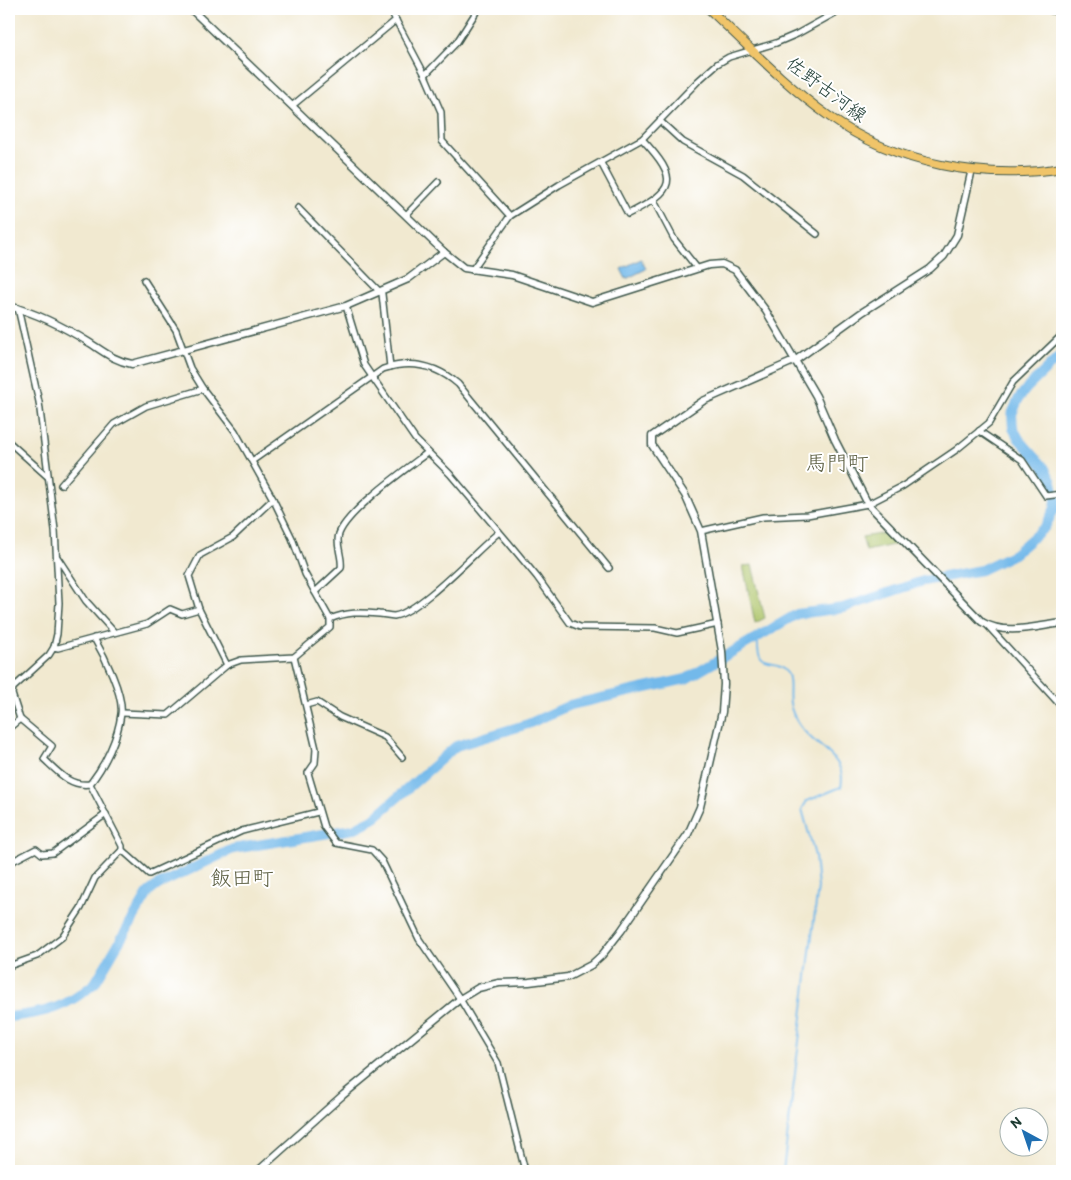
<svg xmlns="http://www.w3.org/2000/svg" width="1071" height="1180" viewBox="0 0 1071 1180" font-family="Itim,'Klee One',sans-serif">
<rect width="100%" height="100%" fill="#fff"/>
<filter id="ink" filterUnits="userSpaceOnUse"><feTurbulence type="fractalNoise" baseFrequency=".02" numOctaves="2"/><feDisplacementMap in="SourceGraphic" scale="10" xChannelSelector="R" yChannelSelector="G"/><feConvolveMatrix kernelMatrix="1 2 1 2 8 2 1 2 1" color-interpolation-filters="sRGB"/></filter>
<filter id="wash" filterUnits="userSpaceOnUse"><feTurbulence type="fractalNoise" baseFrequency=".0096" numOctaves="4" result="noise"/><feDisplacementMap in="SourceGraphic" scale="20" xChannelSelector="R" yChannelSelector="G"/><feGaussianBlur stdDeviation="1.12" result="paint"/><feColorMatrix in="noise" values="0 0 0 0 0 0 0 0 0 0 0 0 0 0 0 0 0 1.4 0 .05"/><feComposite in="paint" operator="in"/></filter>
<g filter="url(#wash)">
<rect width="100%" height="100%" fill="#f1e9d0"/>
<g fill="#aec56a" stroke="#66814f">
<polygon points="886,533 897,544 866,551 862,537"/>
<polygon points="752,565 765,618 755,623 743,566"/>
</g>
<polygon fill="#73b9ea" stroke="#497b8f" points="641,259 646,269 626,279 621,269"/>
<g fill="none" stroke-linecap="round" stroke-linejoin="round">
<path stroke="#73b9ea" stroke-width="2" d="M 758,637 C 756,678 773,655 787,673 C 792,680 788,695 790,703 C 791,711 796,721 801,727 C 815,748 848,756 841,787 L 807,801 L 802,809 L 815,856 L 818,887 L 783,1171"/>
<path stroke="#73b9ea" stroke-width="10" d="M 9,1017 C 46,1013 66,1008 95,983 L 149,892 L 158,885 L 233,849 L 353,829 L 373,819 L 456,746 L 528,724 L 570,705 L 686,679 L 797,614 L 843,608 L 923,581 L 981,570 L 1014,554 L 1045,527 L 1055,508 L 1056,500 L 1052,482 L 1044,467 L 1019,439 L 1013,428 L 1012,414 L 1019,398 L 1027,388 L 1062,354"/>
</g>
</g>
<g filter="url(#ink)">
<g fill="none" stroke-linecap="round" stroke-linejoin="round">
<g stroke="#3e574b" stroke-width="8">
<g id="minor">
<polyline points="390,9 425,75 441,112 442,141 510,216"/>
<polyline points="1046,9 1062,13"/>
<polyline points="425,75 457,42 478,9"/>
<polyline points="293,105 396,20"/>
<polyline points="660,121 683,142 743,175 817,234"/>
<path d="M 601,163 L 628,214 C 676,190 680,180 642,139"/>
<polyline points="654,201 674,239 697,268"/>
<polyline points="298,208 382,294 390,367"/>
<polyline points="406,215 438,182"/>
<polyline points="472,270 510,216 559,185 642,139 698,81 717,64 729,57 776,43 797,34 842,9"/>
<polyline points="346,306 364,365 415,439 450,474 508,542 537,577 570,623 580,627 655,628 677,633 718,624"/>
<polyline points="979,431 1022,460 1046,496 1062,494"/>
<polyline points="9,442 48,477"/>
<path d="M 252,461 L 383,369 C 410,360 436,365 458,384 L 609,568"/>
<polyline points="61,485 114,424 146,406 203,389 190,368 176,330 144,280"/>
<polyline points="701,531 763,517 807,515 868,504 903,486 956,450 989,423 1013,382 1062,335"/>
<polyline points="1062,533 1060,539 1062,542"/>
<polyline points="57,557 86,601 114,632"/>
<path d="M 315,592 L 341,568 C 343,557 335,544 339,534 C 347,511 406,469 427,453"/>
<path d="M 330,619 C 347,612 360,612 379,614 C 383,614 389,616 394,616 C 420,612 476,551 499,532"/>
<polyline points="988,626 1062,707"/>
<polyline points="54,647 58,648 147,624 170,609 182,614 199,609"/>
<polyline points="294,657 316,749 315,763 308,773 324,827 336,843 372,850 382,861 419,939 460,999 498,1063 525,1171"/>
<polyline points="227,665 199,609 189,576 200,555 233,537 273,499"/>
<polyline points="306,705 317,702 340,717 385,737 402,757"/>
<polyline points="122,713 168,715 227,665 241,660 294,657 330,627 330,619 305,574 292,538 273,499 235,431 203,389"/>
<path d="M 20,719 L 52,746 L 44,759 C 58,772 70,787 90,784"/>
<polyline points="9,728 20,719 12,694 13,688 49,655 54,647 57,634 59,603 55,530 39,402 18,308"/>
<polyline points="122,850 149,874 242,831 318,812"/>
<polyline points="9,863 36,849 42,854 53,853 106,814"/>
<path d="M 9,966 L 37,956 L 62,937 L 81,908 L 95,878 L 122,850 L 122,846 L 90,784 C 105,765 118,738 121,714 C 124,695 104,655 94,638"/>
</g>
</g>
<g stroke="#3e574b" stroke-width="9">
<g id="tertiary">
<path d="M 191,9 L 444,252 L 464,268 L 512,275 L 592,302 L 709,265 L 722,264 L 735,270 L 766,311 L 816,396 L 835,440 L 868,504 L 982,622 C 1005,636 1037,626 1062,623"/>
<path d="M 9,306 C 36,313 66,328 90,343 C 104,352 115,361 132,364 L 346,306 L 408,279 L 444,252"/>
<polyline points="258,1171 343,1095 460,999 478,988 499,983 529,982 568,977 591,965 602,955 621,931 688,834 700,807 722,712 724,684 722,651 701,531 685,495 652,445 652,436 703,401 796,360 861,313 930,269 944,256 957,235 972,169"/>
</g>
</g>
<g stroke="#3e574b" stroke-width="10">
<path id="primary" d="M 709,9 C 748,46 786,86 830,117 C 895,164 984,181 1062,168"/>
</g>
<use href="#minor" stroke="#fff" stroke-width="5"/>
<use href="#tertiary" stroke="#fff" stroke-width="6"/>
<use href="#primary" stroke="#f0c469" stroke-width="8"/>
</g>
</g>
<g text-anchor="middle" stroke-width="4" stroke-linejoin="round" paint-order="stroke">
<g font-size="19" fill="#1f3d34" stroke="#fff">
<text transform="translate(827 89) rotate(37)" y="7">佐野古河線</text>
</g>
<g font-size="21" fill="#5c5f42" stroke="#fff">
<text x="837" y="470">馬門町</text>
<text x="242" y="885">飯田町</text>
</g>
</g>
<rect width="1071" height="1180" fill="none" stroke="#fff" stroke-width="30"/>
<g transform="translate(1024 1132) rotate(320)"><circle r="24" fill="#ffffff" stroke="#a5b1ae"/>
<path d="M0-4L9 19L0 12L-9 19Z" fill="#1f6fb2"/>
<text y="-8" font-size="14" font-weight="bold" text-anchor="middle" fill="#1f3d34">N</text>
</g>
</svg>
